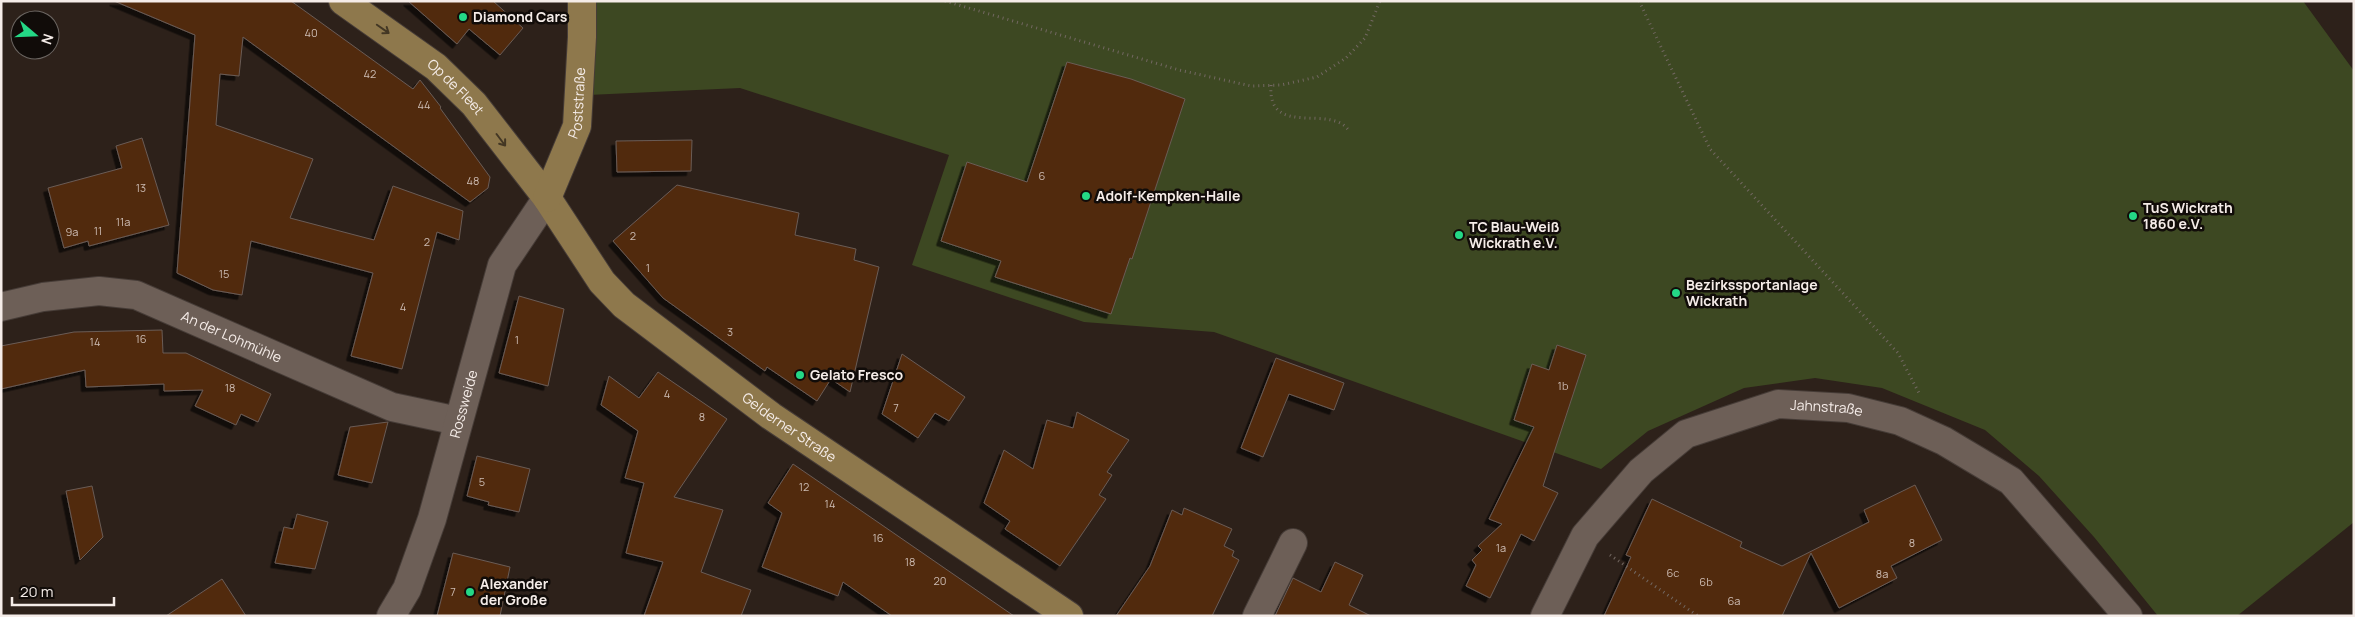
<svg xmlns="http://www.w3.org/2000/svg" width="2355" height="617" viewBox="0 0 2355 617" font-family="Manrope,sans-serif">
<defs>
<filter id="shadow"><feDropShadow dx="-4.5" dy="4.5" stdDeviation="0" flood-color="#0009"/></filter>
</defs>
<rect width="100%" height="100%" fill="#2d211a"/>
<polygon fill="#3d4822" points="589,1 2303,1 2354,71 2354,522 2237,616 2158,616 2094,537 2039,476 1985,430 1882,388 1815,378 1744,388 1648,431 1601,469 1214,332 1084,322 912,265 949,155 740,88 588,95"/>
<g fill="#512910" stroke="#6a5c55" filter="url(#shadow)">
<polygon points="114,1 291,1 413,89 420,80 441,107 440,108 490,177 488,188 470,202 243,37 239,76 220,74 216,125 313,159 290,218 374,240 393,186 463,211 459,240 437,232 402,369 351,356 373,273 251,241 242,295 213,290 177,273 195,35"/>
<polygon points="408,1 493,1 523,28 500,55 469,29 457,44"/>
<polygon points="1067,62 1131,79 1185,99 1132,259 1130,258 1111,314 995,277 1001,261 941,241 967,162 1027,182"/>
<polygon points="142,138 169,225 89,246 88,241 64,248 48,188 122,168 116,146"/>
<polygon points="692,140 691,171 617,172 616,141"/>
<polygon points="677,185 799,213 795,235 856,249 854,260 879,267 850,392 831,379 817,401 767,367 765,371 663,298 613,241"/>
<polygon points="519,296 564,309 548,386 499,373"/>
<polygon points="162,330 163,353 186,353 271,394 258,422 241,414 236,425 195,406 203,390 164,391 164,384 86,387 85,370 1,389 1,346 74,332"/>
<polygon points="1557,345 1586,355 1543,486 1558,493 1534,541 1521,534 1490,598 1466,586 1476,565 1472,560 1482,550 1478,546 1502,524 1489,519 1534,427 1514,420 1532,364 1549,370"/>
<polygon points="902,354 965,397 949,421 935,413 918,438 882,414"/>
<polygon points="1276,358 1344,383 1334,410 1289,394 1263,457 1241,448"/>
<polygon points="658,372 727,419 674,497 723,510 701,572 751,590 741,616 644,616 663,562 626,553 644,483 625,478 638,431 601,405 609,376 639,398"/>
<polygon points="1077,412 1129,440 1107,472 1112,475 1099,495 1106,499 1060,566 1005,529 1010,521 984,503 1004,450 1033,469 1047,420 1073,428"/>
<polygon points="388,422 372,483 338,475 350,427"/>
<polygon points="477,456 530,469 519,512 488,505 489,502 467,496"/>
<polygon points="793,464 866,514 1014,616 892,616 843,582 838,596 762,567 782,513 768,503"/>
<polygon points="1915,485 1942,540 1891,566 1897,578 1839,608 1811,553 1782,616 1604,616 1631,557 1626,555 1652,499 1742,542 1740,547 1782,566 1869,522 1864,510"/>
<polygon points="92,486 103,537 80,560 66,491"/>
<polygon points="1184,508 1232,529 1224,546 1234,551 1232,556 1239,560 1212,616 1116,616 1150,566 1172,510 1182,515"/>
<polygon points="297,514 328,522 315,569 275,563 284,527 293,529"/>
<polygon points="453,553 510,567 500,616 437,616"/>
<polygon points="1335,562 1363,575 1349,605 1371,616 1275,616 1293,578 1321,592"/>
<polygon points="222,579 246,616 166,616"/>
</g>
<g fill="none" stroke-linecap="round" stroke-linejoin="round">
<g stroke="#463c37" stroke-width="30">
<g id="minor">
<path id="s1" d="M 1,307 L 43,297 L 99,291 L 136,295 L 392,407 L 458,421"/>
<path id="s2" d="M 391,616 L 407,589 L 432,519 L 502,265 L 547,198"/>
<polyline points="1257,616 1293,543"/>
<path id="s3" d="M 1545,616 L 1585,536 L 1641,471 L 1686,434 L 1778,404 L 1848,408 L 1900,421 L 1944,441 L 2011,481 L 2128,616"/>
</g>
</g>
<g stroke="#463c37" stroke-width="30">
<g id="major">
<path id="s4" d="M 343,1 L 436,67 L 474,104 L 547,198 L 602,282 L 624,305 L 771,416 L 1069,616"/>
<path id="s5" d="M 547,198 L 577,126 L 582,37 L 582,1"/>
</g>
</g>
<g stroke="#736862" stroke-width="3" stroke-dasharray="1 4" stroke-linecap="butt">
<polyline points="945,1 1179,70 1251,86 1281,85 1317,77 1346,58 1365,38 1380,1"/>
<polyline points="1639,1 1710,149 1898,353 1920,395"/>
<path d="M 1271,85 C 1267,139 1332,103 1349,131"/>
<polyline points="1610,555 1698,616"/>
</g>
<use href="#minor" stroke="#6d5f57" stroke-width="28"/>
<use href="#major" stroke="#8e784c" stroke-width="28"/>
</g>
<defs><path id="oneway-shaft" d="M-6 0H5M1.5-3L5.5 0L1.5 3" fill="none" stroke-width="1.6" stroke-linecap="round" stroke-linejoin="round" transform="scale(1.25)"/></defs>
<g stroke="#433724">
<use href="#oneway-shaft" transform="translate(383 29) rotate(35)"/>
<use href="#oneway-shaft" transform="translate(501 140) rotate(53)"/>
</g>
<g fill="#24d886" stroke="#110c09" stroke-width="2">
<circle cx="463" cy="17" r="5"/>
<circle cx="1086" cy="196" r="5"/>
<circle cx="2133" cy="216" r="5"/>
<circle cx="1459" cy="235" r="5"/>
<circle cx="1676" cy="293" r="5"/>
<circle cx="800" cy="375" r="5"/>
<circle cx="470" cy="592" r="5"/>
</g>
<g text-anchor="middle" stroke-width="5" stroke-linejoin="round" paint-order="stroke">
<g font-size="11" fill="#ccbbb2">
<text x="311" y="37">40</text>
<text x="370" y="78">42</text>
<text x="424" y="109">44</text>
<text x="1042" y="180">6</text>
<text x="473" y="185">48</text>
<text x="141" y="192">13</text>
<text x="123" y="226">11a</text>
<text x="98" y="235">11</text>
<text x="72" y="236">9a</text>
<text x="633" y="240">2</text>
<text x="427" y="246">2</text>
<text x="648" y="272">1</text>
<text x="224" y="278">15</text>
<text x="403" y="311">4</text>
<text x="730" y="336">3</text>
<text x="141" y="343">16</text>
<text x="517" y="344">1</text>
<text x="95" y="346">14</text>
<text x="1563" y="390">1b</text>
<text x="230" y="392">18</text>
<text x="667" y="398">4</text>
<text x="896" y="412">7</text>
<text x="702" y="421">8</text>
<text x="482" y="486">5</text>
<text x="804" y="491">12</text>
<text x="830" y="508">14</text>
<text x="878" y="542">16</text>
<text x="1912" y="547">8</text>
<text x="1501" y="552">1a</text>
<text x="910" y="566">18</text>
<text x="1673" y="577">6c</text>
<text x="1882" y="578">8a</text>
<text x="940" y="585">20</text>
<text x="1706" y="586">6b</text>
<text x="453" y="596">7</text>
<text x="1734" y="605">6a</text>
</g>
<g font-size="14" font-weight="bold" fill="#f5ece8" stroke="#110c09" text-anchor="start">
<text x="473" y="22">Diamond Cars</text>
<text x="1096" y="201">Adolf-Kempken-Halle</text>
<text x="2143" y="213">TuS Wickrath<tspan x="2143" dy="16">1860 e.V.</tspan></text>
<text x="1469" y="232">TC Blau-Weiß<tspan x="1469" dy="16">Wickrath e.V.</tspan></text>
<text x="1686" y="290">Bezirkssportanlage<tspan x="1686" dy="16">Wickrath</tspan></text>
<text x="810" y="380">Gelato Fresco</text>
<text x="480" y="589">Alexander<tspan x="480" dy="16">der Große</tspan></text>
</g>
<g font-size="14" fill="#f5ece8" stroke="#110c09">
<text dy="5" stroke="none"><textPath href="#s4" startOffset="142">Op de Fleet</textPath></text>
<text dy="5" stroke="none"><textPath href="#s5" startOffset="101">Poststraße</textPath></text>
<text dy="5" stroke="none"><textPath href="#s1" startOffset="241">An der Lohmühle</textPath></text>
<text dy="5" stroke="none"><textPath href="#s2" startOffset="225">Rossweide</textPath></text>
<text dy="5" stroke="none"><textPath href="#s3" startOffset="379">Jahnstraße</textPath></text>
<text dy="5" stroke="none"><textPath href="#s4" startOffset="624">Gelderner Straße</textPath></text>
</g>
</g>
<rect width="2355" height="617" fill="none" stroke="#f5ece8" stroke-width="5"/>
<g transform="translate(35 35) rotate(109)"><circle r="24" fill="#110c09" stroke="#6c6662"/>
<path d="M0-4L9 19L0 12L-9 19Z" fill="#24d886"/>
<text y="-8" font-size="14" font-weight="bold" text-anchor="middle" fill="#f5ece8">N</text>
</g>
<path d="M12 597v8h102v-8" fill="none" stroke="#f5ece8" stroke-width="2.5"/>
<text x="20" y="597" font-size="15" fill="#f5ece8" stroke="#110c09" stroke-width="4" paint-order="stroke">20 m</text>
</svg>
